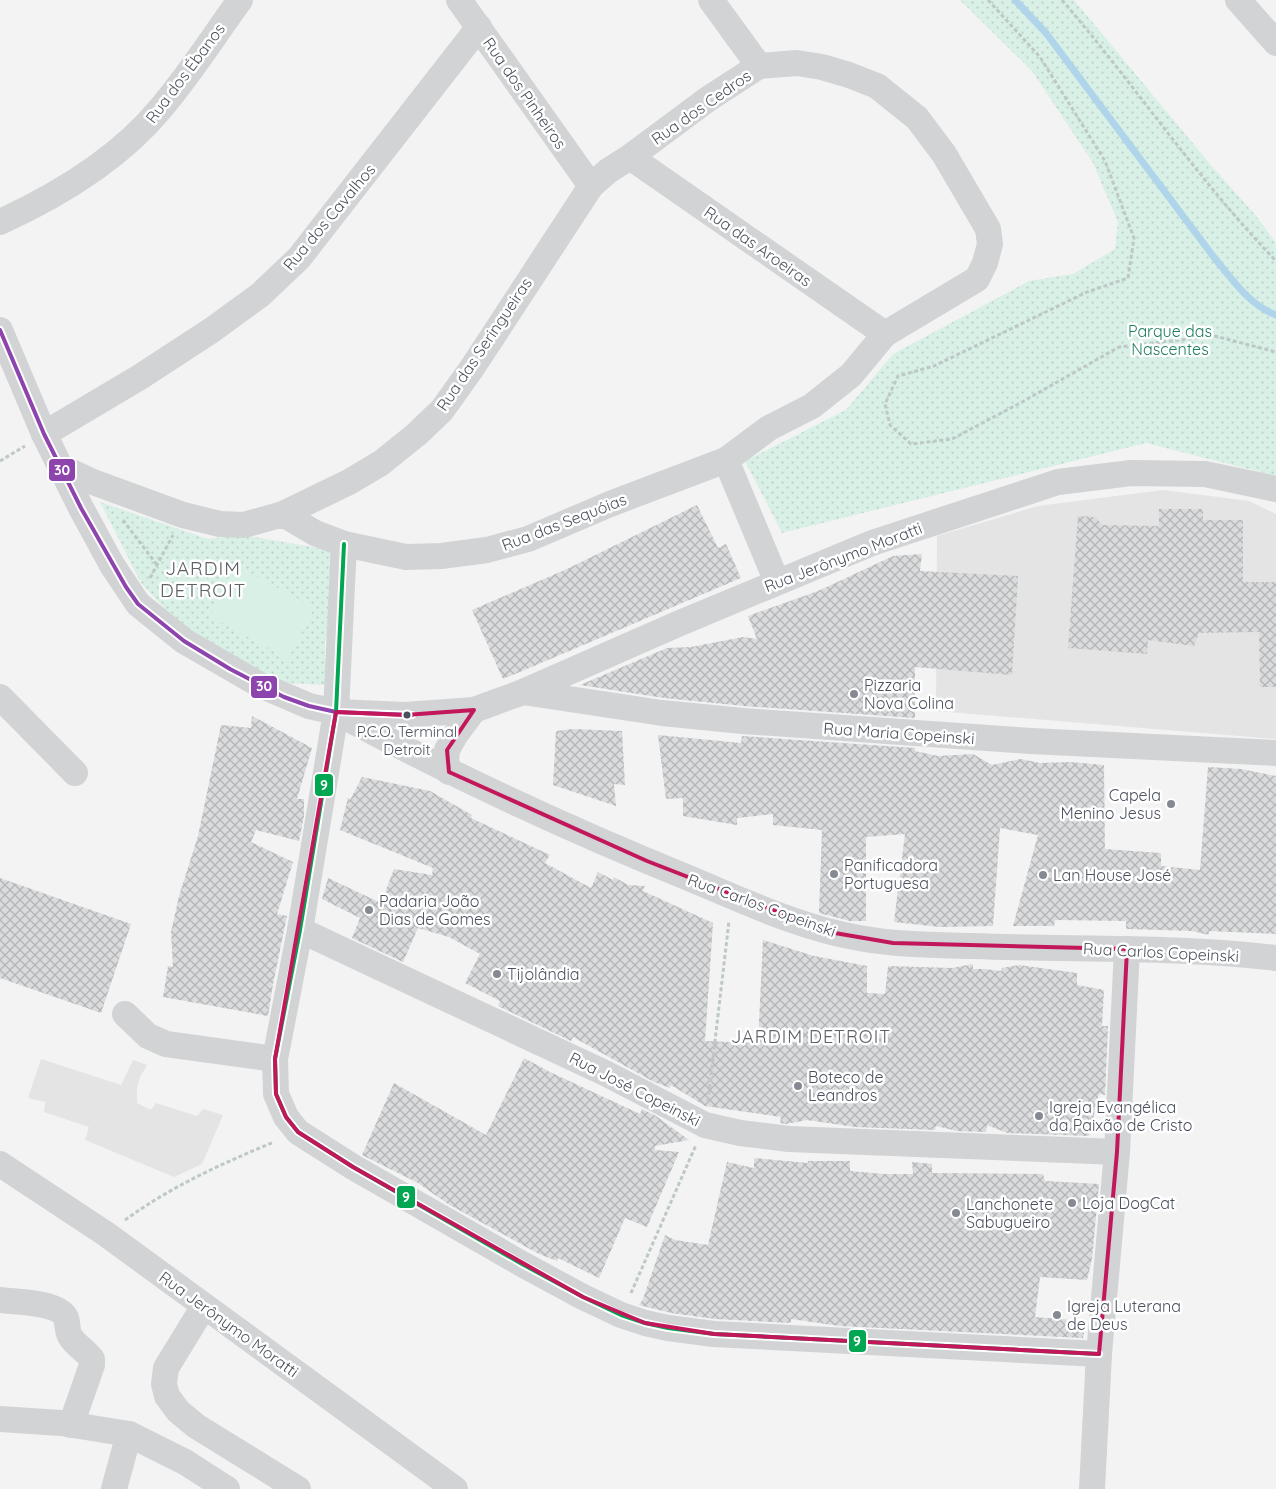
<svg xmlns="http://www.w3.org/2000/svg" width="1276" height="1489" viewBox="0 0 1276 1489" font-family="Quicksand,sans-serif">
<defs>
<pattern id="green-dots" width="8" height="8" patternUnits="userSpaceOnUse" patternTransform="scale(1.25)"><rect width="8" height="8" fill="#d9f0e6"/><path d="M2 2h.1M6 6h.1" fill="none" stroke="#bcd0c8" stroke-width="1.8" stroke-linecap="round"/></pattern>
<pattern id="building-cross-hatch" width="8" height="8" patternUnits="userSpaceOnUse" patternTransform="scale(1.25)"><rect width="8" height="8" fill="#dadbdd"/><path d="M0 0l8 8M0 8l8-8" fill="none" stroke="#b3b4b6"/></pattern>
</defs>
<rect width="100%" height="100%" fill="#f3f3f3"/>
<g fill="#e5e4e4">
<polygon points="1163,490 1249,501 1276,514 1276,739 936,711 937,536 1038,506"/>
<polygon points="41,1059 121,1085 133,1060 147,1065 140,1077 137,1088 137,1103 151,1110 156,1103 197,1116 203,1109 223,1115 202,1164 174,1177 85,1140 89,1127 44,1112 45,1102 28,1098"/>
</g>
<g fill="url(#green-dots)">
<polygon points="960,0 1074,0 1210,164 1257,217 1276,243 1276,476 1146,443 782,533 745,461 846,410 893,354 1029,281 1073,274 1115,249 1118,222 1093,163 1032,71"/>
<polygon points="100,502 208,539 242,535 331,550 335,607 325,643 326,685 286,683 224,660 180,625 141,583"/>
</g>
<polygon fill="#d9f0e6" points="236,565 314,608 288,659 210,616"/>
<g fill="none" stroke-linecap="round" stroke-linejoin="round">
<path stroke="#b0d5eb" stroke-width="7" d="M 1015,0 L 1046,33 L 1213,256 C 1231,278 1249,305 1276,315"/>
</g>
<g fill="url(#building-cross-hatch)">
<polygon points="697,505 718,548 726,544 741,578 503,679 472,610 567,569"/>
<polygon points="1159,509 1203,509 1203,520 1243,520 1243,582 1276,582 1276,687 1260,687 1259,632 1199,633 1194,646 1148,640 1147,654 1068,648 1078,516 1095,517 1103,525 1159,526"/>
<polygon points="922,554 920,571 1018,576 1012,675 915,667 915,718 744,706 664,698 580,685 667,648 691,647 743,637 757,639 748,616 818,591 893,556"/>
<polygon points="252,716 312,748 297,799 304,799 304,816 299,841 256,830 251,842 293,862 277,914 287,916 273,984 268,1016 163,997 168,966 173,967 171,932 179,896 198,836 221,725 251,728"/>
<polygon points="573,729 622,731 625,785 614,784 616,806 553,785 556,731"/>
<polygon points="658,735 741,743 742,736 915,748 915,751 938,756 973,754 992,765 1021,759 1040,763 1070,762 1104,765 1105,849 1161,853 1161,866 1200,870 1208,767 1241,769 1276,776 1276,934 1209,931 1209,935 1192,931 1126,929 1126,921 1055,920 1054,926 1013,926 1038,835 1000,828 993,926 940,927 894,922 905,834 866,837 866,921 850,921 819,913 822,830 773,825 773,814 737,818 737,825 683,816 683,798 666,799"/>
<polygon points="362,777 430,791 472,815 471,818 550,855 545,863 591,888 598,872 613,880 614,877 628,885 645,886 643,891 713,923 705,1041 758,1043 763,940 814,956 867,966 867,993 885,994 888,966 952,968 973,964 973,969 984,969 1001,971 1002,968 1019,965 1077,973 1077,985 1104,990 1102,1026 1108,1026 1105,1095 1099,1094 1089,1136 1007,1133 987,1125 986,1132 957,1131 936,1126 935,1130 855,1127 807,1120 786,1124 780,1123 781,1117 705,1106 671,1085 670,1088 654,1082 573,1037 571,1041 498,1006 500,1001 465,983 480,954 449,937 418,928 403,962 352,938 360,918 322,899 328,878 381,903 394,869 432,875 433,868 340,830 348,798 350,800"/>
<polygon points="0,878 131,924 101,1013 0,978"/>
<polygon points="524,1058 550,1072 640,1114 642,1109 656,1116 689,1140 655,1146 655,1150 679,1152 647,1227 625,1218 599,1278 558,1258 557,1261 539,1254 448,1204 418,1183 362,1155 394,1083 486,1135"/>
<polygon points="754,1158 808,1163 808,1161 850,1161 850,1171 884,1174 913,1174 912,1162 932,1164 932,1173 1043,1174 1045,1181 1099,1184 1092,1259 1087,1280 1040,1277 1035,1317 1086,1321 1083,1338 840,1326 791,1319 791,1323 715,1319 671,1313 639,1305 643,1299 665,1235 675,1240 708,1245 727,1162 754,1168"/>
</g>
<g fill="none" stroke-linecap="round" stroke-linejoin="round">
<g stroke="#bdc8c7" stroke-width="3" stroke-dasharray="4 2.5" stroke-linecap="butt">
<polyline points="988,0 1040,57 1105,161 1134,238 1128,278 1087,292 934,366 898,376 885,404 890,425 911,444 952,439 1022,402 1119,347 1215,336 1276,352"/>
<path d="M 1062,0 C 1135,85 1198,180 1276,261"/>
<polyline points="0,461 25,446"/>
<polyline points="123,520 157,565"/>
<polyline points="150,578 173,535"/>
<polyline points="708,1101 729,921"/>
<path d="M 125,1220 C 172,1186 221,1164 274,1142"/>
<polyline points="631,1293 696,1145"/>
</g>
<g stroke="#d1d3d5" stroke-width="26">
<polyline points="459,0 591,186"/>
<polyline points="711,0 759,66"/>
<polyline points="1238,0 1276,43"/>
<polyline points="630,157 885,334"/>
<path d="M 0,222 C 59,195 119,159 161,108 C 190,74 214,36 240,0"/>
<polyline points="0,330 44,434 81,508 112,565 138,604 184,641 260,685 309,706 336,712 405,715 474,710"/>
<polyline points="44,434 140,377 212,330 260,295 299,258 479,27"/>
<polyline points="726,460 777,582"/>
<polyline points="61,467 93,482 183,515 220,524 244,525 283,514 349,482 381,463 417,434 442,410 472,368 591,186 608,171 630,157 708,99 759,66 797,63 822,67 849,75 877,86 917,118 944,154 988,229 990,244 985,263 977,279 885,334 851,375 812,406 769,428 726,460 610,504 528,539 487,550 441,556 406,557 344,544 315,533 283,514"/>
<polyline points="344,544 336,712 300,930 275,1059 276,1094 286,1117 298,1132 353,1167 522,1264 583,1297 621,1315 645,1323 668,1328 714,1334 1099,1354"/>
<polyline points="523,692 662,713 743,721 1031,741 1276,753"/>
<polyline points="0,697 75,773"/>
<path d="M 336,712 C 451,775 570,830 691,879 C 746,902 801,928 859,938 C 897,945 935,945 973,946 C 1074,950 1176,946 1276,958"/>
<polyline points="449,772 446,761 447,750 456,734 474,710 523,692 680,623 872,543 1058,482 1131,473 1205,474 1276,489"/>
<polyline points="300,930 607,1074 705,1125 740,1133 789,1139 1117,1152"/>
<polyline points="125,1014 148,1036 166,1044 275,1059"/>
<polyline points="0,1164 106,1234 455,1489"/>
<path d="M 0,1300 C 16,1302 59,1302 66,1318 C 68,1324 67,1331 70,1336 C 75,1345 86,1351 92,1359 L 92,1365 L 71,1425"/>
<polyline points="204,1306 166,1368 164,1384 167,1396 178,1411 196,1426 298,1489"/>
<polyline points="0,1419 61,1423 129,1434 185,1462 227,1489"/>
<polyline points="114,1489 129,1434"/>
<polyline points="1092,1489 1099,1354 1117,1152 1127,949"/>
</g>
<g stroke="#fff" stroke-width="8">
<polyline id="bus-1" points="0,330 44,434 81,508 126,587 138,604 184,641 230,669 284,697 309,706 336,712 412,715"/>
</g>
<g stroke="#fff" stroke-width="8">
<polyline id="bus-2" points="344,544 336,712 300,930 275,1059 276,1094 286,1117 298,1132 353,1167 522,1264 583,1297 621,1315 645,1323 668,1328 714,1334 1099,1354"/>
</g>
<use href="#bus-1" stroke="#8e44ad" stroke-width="4"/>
<use href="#bus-2" stroke="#00a651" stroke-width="4"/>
</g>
<path fill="none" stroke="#c2185b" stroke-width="4" stroke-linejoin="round" d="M 474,710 L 447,750 L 449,772 L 647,861 L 829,932 L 893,943 L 1127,949 L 1117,1152 L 1099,1354 L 714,1334 L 645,1323 L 583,1297 L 353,1167 L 298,1132 L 286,1117 L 276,1094 L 275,1059 L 336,712 L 405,715 Z"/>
<g fill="#858a92" stroke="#fff" stroke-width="2">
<circle cx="854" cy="694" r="5"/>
<circle cx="1171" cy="804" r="5"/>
<circle cx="834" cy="874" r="5"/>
<circle cx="1043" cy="875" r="5"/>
<circle cx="369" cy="910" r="5"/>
<circle cx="497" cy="974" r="5"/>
<circle cx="798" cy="1086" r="5"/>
<circle cx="1039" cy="1116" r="5"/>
<circle cx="1072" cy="1203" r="5"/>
<circle cx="956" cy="1213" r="5"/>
<circle cx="1057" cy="1315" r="5"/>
</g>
<circle fill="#4a515e" stroke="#fff" stroke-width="2" cx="407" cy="715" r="4.5"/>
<g text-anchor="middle" stroke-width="5" stroke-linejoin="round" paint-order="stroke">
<g font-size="15" fill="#4a515e" stroke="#fff">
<text x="407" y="737">P.C.O. Terminal<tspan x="407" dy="18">Detroit</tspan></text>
</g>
<g font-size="16" fill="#4a515e" stroke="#fff">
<text transform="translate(185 73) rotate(-53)" y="6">Rua dos Ébanos</text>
<text transform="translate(525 93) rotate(55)" y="6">Rua dos Pinheiros</text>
<text transform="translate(701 107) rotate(-35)" y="6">Rua dos Cedros</text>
<text transform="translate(329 217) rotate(-50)" y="6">Rua dos Cavalhos</text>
<text transform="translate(758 246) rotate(35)" y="6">Rua das Aroeiras</text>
<text transform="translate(484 344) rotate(-56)" y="6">Rua das Seringueiras</text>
<text transform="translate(564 522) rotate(-21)" y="6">Rua das Sequóias</text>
<text transform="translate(843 557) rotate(-21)" y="6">Rua Jerônymo Moratti</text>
<text transform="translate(899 733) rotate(4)" y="6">Rua Maria Copeinski</text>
<text transform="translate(762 905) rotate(20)" y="6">Rua Carlos Copeinski</text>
<text transform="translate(1161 952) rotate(3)" y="6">Rua Carlos Copeinski</text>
<text transform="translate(635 1089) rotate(27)" y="6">Rua José Copeinski</text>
<text transform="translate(229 1324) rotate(36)" y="6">Rua Jerônymo Moratti</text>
</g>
<g font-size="16" fill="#1e7d5d" stroke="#fff">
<text x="1170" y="337">Parque das<tspan x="1170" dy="18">Nascentes</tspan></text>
</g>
<g font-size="16" fill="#4a515e" stroke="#fff" text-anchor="start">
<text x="864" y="691">Pizzaria<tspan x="864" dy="18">Nova Colina</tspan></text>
<text x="1161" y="801" text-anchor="end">Capela<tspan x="1161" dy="18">Menino Jesus</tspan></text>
<text x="844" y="871">Panificadora<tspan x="844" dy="18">Portuguesa</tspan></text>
<text x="1053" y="881">Lan House José</text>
<text x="379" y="907">Padaria João<tspan x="379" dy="18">Dias de Gomes</tspan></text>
<text x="507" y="980">Tijolândia</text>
<text x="808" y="1083">Boteco de<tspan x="808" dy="18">Leandros</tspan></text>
<text x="1049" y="1113">Igreja Evangélica<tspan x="1049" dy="18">da Paixão de Cristo</tspan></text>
<text x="1082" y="1209">Loja DogCat</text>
<text x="966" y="1210">Lanchonete<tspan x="966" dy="18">Sabugueiro</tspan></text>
<text x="1067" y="1312">Igreja Luterana<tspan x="1067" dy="18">de Deus</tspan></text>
</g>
<g font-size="18" letter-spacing="1" fill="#5e6166" stroke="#fff">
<text x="811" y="1043">JARDIM DETROIT</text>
</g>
<g font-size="19" letter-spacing="1" fill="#5e6166" stroke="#fff">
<text x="203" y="575">JARDIM<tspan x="203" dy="22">DETROIT</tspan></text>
</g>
</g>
<g stroke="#fff" stroke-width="2">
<rect x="48" y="458" width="28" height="24" rx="5" fill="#8e44ad"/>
<rect x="250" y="675" width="28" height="24" rx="5" fill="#8e44ad"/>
<rect x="314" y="773" width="20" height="24" rx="5" fill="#00a651"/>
<rect x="396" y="1185" width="20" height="24" rx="5" fill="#00a651"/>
<rect x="848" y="1329" width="19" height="24" rx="5" fill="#00a651"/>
</g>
<g font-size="14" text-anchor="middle" font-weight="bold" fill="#fff">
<text x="62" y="475">30</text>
<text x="264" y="691">30</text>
<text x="324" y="790">9</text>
<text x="406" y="1202">9</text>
<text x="857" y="1346">9</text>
</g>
</svg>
